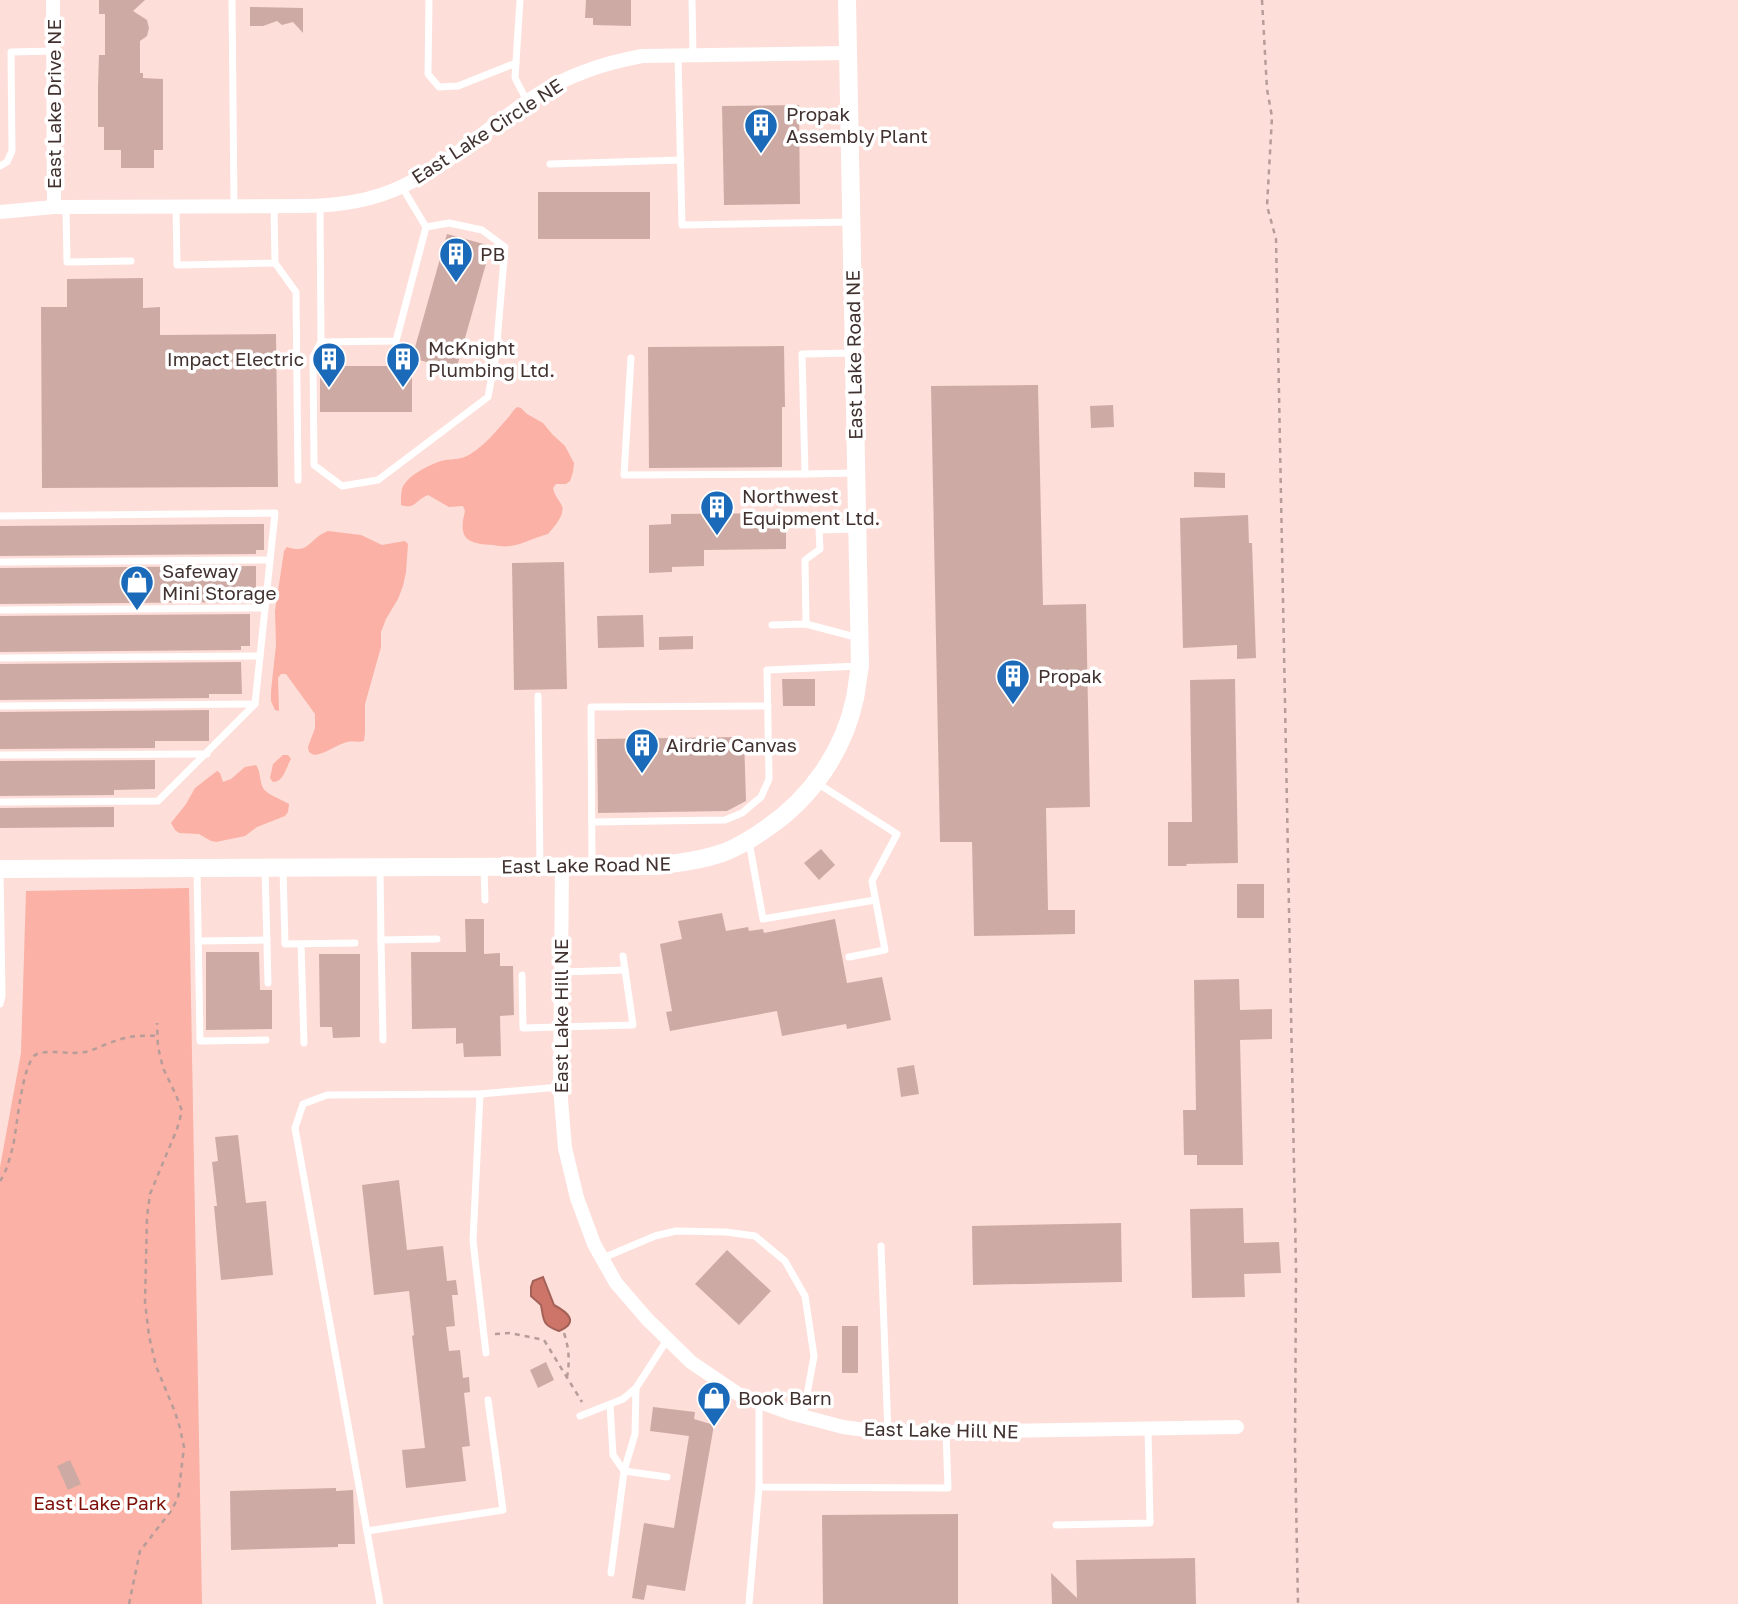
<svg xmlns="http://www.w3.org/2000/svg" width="1738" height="1604" viewBox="0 0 1738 1604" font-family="'Golos Text',sans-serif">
<rect width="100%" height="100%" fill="#fdded9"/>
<g fill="#fbb1a5">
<path d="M 517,407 L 521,408 L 527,414 L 543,423 L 552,434 L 565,446 L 574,463 L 573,472 L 570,481 L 566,484 L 556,484 L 553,488 C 555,496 557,497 561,504 C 567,513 554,527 548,534 C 536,537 521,545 510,546 C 504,547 498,546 493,545 C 466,544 458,538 465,511 L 463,506 L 449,507 L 428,495 C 416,499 416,510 401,505 C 401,500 401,493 402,489 C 406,476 429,465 441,461 C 454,458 460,461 472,453 C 486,444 496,431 507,419 C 511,415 512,411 517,407 Z"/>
<path d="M 328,531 L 361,535 L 382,545 L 405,541 L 408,544 L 406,572 L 403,586 L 398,599 L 386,619 L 381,632 L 381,647 L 365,704 L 365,733 L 364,741 C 358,743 352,740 347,742 C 335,745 326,754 314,755 L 309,752 L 308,747 L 315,728 L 315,714 L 286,674 L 281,674 L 278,678 L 279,711 L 275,710 L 271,701 L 271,691 L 276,645 L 275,611 L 284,551 L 287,547 C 310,555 309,538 328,531 Z"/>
<path d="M 283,755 L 288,755 L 291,759 C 286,767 284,782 273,782 L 270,778 L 273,764 Z"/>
<path d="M 256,765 C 261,772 259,780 263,788 C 267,795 281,799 289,804 L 288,812 L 285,816 L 257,827 L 245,836 L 216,842 L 211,841 L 199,834 L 179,833 L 175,830 L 171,823 L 186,804 L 195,788 L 217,771 L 220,773 L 223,782 L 231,779 L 245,767 Z"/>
<polygon points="189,888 202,1604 0,1604 0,1167 21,1053 26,891"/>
</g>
<path fill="#cd7568" stroke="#a36157" stroke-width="2" d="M 543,1277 L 554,1305 C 567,1312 580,1322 559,1331 C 542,1325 544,1321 541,1305 L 531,1296 L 531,1287 L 533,1281 Z"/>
<g fill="#ceaaa4">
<polygon points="99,0 145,0 133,11 147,20 149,28 147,36 140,41 140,73 143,73 143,78 163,79 163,150 154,150 154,168 121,168 121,150 104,150 104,127 98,127 98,87 99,55 105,55 105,14 99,14"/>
<polygon points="586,0 631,0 631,26 593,25 593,18 585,18"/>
<polygon points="250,7 303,8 303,33 293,22 282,25 277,21 263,26 250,26"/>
<polygon points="799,105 800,204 724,205 722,106"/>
<rect x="538" y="192" width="112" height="47"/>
<polygon points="447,234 491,246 456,370 412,358"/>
<polygon points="143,278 143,308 160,307 160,335 276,334 278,487 42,488 41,307 67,307 67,279"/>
<polygon points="784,346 785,407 782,407 782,467 649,468 648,347"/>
<rect x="320" y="366" width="92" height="46"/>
<polygon points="1038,385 1043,605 1086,604 1090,807 1046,808 1048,910 1075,910 1075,934 974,936 972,842 940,842 931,386"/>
<polygon points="1113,405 1114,427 1091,428 1090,406"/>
<polygon points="1194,472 1225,473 1225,488 1194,487"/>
<polygon points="786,513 786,549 704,550 704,566 672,567 672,572 649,573 649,525 671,524 671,514"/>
<polygon points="1248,515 1249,543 1252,543 1256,658 1237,659 1237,645 1183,648 1180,518"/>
<polygon points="264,524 264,550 256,550 256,554 0,556 0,526"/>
<polygon points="564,562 567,689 514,690 512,563"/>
<polygon points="256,566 256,598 250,598 250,602 0,604 0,568"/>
<polygon points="250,614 250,646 241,646 241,650 0,652 0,616"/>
<polygon points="643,615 644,647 598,648 597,616"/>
<polygon points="693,636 693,649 659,650 659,637"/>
<polygon points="241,662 242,694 209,694 209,698 0,700 0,664"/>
<polygon points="782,679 815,679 815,706 783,706"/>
<polygon points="1235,679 1238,863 1186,864 1187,866 1168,866 1168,822 1192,822 1190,680"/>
<polygon points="209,710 209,741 155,741 155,748 0,749 0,712"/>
<polygon points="744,737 746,801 727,811 598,813 597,739"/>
<polygon points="155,760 155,789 114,790 114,795 0,796 0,761"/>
<polygon points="114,807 114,827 0,828 0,808"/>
<polygon points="821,849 835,865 819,880 804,863"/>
<rect x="1237" y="884" width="27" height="34"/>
<polygon points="722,913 726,931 748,927 749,931 763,929 764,933 835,919 847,983 882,977 891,1020 847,1029 846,1024 782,1036 777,1011 670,1031 666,1012 672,1011 660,944 682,939 678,921"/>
<polygon points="465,919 484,919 484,954 500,953 500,966 513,966 514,1015 500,1016 501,1056 464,1057 463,1043 456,1044 456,1028 412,1029 411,952 466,952"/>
<polygon points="206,952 259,952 260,990 272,990 272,1029 206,1030"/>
<polygon points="319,954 360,954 360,1037 333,1038 332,1027 320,1027"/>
<polygon points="1239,979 1240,1010 1272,1009 1272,1039 1240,1040 1243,1165 1197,1165 1197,1155 1184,1155 1183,1110 1196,1110 1194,980"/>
<polygon points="914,1065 919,1094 901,1097 897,1068"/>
<polygon points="238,1135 246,1203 266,1201 273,1275 221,1280 214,1206 217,1206 212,1162 218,1161 215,1137"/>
<polygon points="399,1180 407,1250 443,1246 447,1281 456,1280 458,1295 452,1295 455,1326 446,1327 449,1351 460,1350 463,1378 469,1377 470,1392 464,1393 470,1446 462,1447 466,1481 406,1488 402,1450 425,1448 412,1336 414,1335 409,1291 374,1295 362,1185"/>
<polygon points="1243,1208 1244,1243 1279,1242 1281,1273 1244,1274 1245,1297 1192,1298 1190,1209"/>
<polygon points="1121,1223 1122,1282 973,1285 972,1226"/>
<polygon points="727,1250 771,1291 739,1325 695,1284"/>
<rect x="842" y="1326" width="16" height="47"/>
<polygon points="546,1362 554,1380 538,1388 530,1370"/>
<polygon points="653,1407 695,1412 694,1419 714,1425 685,1591 647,1585 644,1600 632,1598 644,1523 674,1528 689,1436 650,1431"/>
<polygon points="70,1460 81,1484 68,1490 57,1466"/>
<polygon points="336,1488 336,1491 353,1490 355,1544 338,1544 338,1547 231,1550 230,1491"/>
<polygon points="958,1514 958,1604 823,1604 822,1515"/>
<polygon points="1195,1558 1196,1604 1052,1604 1051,1573 1077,1598 1076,1560"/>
</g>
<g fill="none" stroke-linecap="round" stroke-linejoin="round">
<g stroke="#b69d99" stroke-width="2.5" stroke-dasharray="5 5" stroke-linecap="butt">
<polyline points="1262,0 1267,89 1272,117 1267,206 1276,239 1296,1269 1295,1448 1298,1604"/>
<path d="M 0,1181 C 7,1171 10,1157 13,1146 C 17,1129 22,1060 37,1054 C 52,1049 69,1055 85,1052 C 95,1050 105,1044 115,1041 C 129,1036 143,1035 157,1036"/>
<path d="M 564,1333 C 569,1348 570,1361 567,1377"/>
<polyline points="495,1334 510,1333 544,1340 582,1402"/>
<polyline points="129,1604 140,1551 171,1511 178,1498 184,1447 180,1428 175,1412 156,1366 149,1336 145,1302 147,1217 150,1194 177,1129 182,1111 176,1095 163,1068 158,1047 157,1023"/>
</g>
<g stroke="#fff" stroke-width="7">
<polyline points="232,0 234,206"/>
<polyline points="429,0 428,74 439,87 458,86 516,63"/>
<polyline points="520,0 515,78 527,101"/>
<polyline points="692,0 693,55"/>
<polyline points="678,56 682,225 851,222"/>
<polyline points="550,164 681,160"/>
<polyline points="0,166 7,162 12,151 11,52 53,51"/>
<polyline points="320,206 321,342 396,341 426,227 402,187"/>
<polyline points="176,207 177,265 275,263 274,206"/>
<polyline points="66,208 67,262 131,261"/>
<polyline points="275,263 296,292 298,480"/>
<polyline points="321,342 313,357 314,465 342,486 378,480 488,397 496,354 505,247 482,230 449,223 426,227"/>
<polyline points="853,353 802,354 805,474 856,473"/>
<polyline points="631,358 624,475 805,474"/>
<polyline points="0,516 275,513 255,704 158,801 0,802"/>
<polyline points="0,562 270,560"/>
<polyline points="0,610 265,608"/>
<polyline points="806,624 805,560 820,549 819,530 857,529"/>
<polyline points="772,625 806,624 859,638"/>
<polyline points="0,658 260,656"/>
<polyline points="538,696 540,867"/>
<polyline points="0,706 255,704"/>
<polyline points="0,755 207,754"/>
<polyline points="817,783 897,834 872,881 885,950 849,957"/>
<polyline points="592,822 725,820 742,813 761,797 769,779 767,670 860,666"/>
<polyline points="749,842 763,919 875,900"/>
<polyline points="592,866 591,707 768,706"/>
<polyline points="380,868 381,940 437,939"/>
<polyline points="484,868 485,900"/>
<polyline points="197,869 200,1041 266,1040"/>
<polyline points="265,869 268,983"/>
<polyline points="283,869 285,944 355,943"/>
<polyline points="381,940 383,1040"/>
<polyline points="198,941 267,940"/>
<polyline points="301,944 304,1043"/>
<polyline points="561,972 625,970"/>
<polyline points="522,975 523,1028 633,1025 623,956"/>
<polyline points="0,1004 2,996 0,870"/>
<polyline points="881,1246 888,1433"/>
<polyline points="603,1258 655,1236 676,1231 726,1232 755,1236 785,1261 805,1296 814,1356 803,1417"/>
<polyline points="486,1353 473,1241 480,1094 560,1087"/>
<polyline points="759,1402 759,1487 948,1488 946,1432"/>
<polyline points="610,1405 613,1455 624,1471 667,1477"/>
<polyline points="580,1416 623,1399 636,1388 667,1340"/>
<polyline points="1056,1525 1150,1523 1148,1429"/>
<polyline points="367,1531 503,1510 488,1400"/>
<polyline points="611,1573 624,1471 635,1434 636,1388"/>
<polyline points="380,1604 295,1128 303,1104 327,1095 480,1094"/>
<polyline points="749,1604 759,1487"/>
</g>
<g stroke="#fff" stroke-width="14">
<polyline points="53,0 54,207"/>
<path d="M 0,212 L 54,207 L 303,206 C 337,206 372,201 403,186 C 452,163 491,124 537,95 C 570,74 604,63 642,56 L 848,53"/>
<polyline points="562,867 560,1087 565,1148 577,1198 594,1244 616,1283 647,1319 691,1362 738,1394 790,1413 843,1427 888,1433 1237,1427"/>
</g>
<path stroke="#fff" stroke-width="18" d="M 0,869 L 656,866 C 679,863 703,860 725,852 C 740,846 753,838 767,828 C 811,798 844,751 855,698 C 857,687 858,676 860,666 L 847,0"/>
</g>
<defs>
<g id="building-pin" transform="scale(1.75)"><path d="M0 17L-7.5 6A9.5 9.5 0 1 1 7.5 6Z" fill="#1a6ab9" stroke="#fff"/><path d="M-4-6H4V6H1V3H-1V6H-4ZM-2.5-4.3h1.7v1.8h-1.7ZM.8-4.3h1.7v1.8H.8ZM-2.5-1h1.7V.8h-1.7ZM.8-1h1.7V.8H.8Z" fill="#fff"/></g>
<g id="shop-pin" transform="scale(1.75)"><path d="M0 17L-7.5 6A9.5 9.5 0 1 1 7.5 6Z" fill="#1a6ab9" stroke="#fff"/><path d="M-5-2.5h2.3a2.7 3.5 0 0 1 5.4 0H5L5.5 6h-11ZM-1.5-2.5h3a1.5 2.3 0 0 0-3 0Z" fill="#fff"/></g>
</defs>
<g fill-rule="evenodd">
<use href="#building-pin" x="761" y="125"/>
<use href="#building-pin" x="456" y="254"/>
<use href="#building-pin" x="329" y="359"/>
<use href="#building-pin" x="403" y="359"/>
<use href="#building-pin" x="717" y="507"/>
<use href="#shop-pin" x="137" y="582"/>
<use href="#building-pin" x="1013" y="676"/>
<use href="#building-pin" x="642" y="745"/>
<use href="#shop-pin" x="714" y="1398"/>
</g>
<g text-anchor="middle" stroke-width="7" stroke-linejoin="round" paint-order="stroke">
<g font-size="19" fill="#413230" stroke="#fff">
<text transform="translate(54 104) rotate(-90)" y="7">East Lake Drive NE</text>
<text transform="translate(487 131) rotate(-33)" y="7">East Lake Circle NE</text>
<text transform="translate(854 355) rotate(-91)" y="7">East Lake Road NE</text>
<text transform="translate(586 865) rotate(-1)" y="7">East Lake Road NE</text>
<text transform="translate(561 1016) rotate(-90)" y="7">East Lake Hill NE</text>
<text transform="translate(941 1430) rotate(1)" y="7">East Lake Hill NE</text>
</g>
<g font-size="19" fill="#413230" stroke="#fff" text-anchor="start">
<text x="786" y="121">Propak<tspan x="786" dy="22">Assembly Plant</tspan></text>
<text x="480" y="261">PB</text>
<text x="428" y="355">McKnight<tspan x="428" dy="22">Plumbing Ltd.</tspan></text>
<text x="304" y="366" text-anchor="end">Impact Electric</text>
<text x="742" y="503">Northwest<tspan x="742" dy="22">Equipment Ltd.</tspan></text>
<text x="162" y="578">Safeway<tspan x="162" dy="22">Mini Storage</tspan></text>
<text x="1038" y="683">Propak</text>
<text x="666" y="752">Airdrie Canvas</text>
<text x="738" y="1405">Book Barn</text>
</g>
<g font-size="19" fill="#7d0f08" stroke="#fff">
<text x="100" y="1510">East Lake Park</text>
</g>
</g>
</svg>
